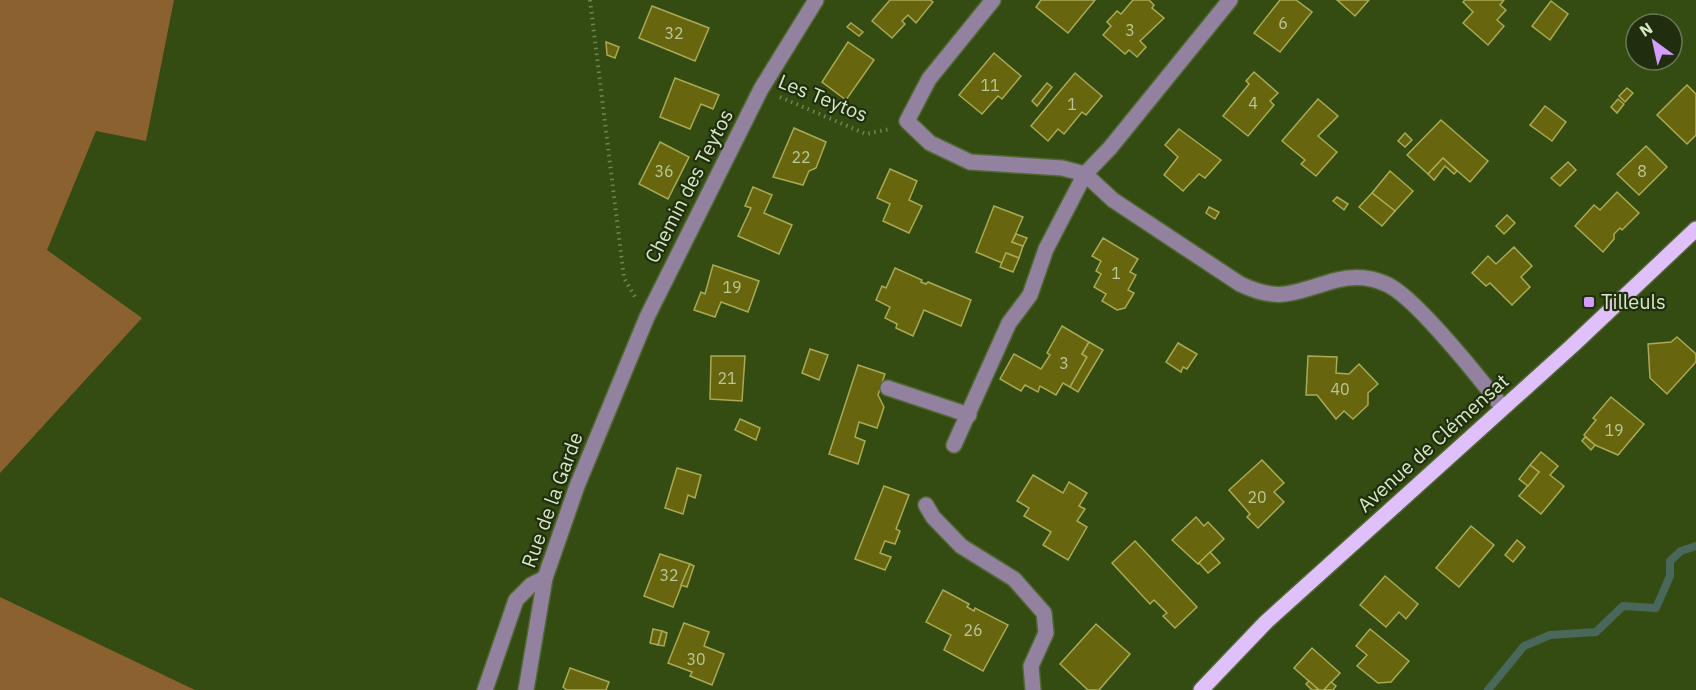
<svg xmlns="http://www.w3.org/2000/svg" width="1696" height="690" viewBox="0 0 1696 690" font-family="'IBM Plex Sans',sans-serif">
<rect width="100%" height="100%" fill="#344b12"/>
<g fill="#8a612f">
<polygon points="0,0 174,0 146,141 96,131 47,250 142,318 0,473"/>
<polygon points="0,597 195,690 0,690"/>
</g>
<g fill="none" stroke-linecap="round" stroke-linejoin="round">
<polyline stroke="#49685b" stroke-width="8" points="1488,690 1524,646 1550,635 1596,632 1623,606 1656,608 1670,576 1670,561 1681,551 1696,546"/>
</g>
<g fill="#67660f" stroke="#a9aa56" stroke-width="1.5">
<polygon points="890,0 930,0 933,2 916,23 908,15 902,21 905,24 892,38 872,21"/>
<polygon points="1041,0 1095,0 1068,33 1036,7"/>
<polygon points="1133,0 1149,0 1154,5 1152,8 1164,18 1140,41 1146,47 1137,57 1129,50 1125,54 1103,35 1111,26 1107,22 1117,11 1121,14"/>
<polygon points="1280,0 1296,0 1312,12 1280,52 1254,33"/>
<polygon points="1337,0 1369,0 1355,16"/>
<polygon points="1465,0 1504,0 1500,5 1506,10 1497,20 1504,26 1488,45 1463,23 1473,12 1463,2"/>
<polygon points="1551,1 1568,14 1550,40 1532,26"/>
<polygon points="652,6 709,28 695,61 639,38"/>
<polygon points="851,23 863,32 859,36 847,27"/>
<polygon points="606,42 619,47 615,58 607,55"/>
<polygon points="848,42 874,60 846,100 822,82"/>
<polygon points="994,53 1021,76 1002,99 998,96 982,114 959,95"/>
<polygon points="1254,72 1278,93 1270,101 1274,105 1248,136 1223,116 1249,84 1246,81"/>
<polygon points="1075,73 1102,96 1086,115 1082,112 1064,134 1058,129 1048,141 1031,126"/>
<polygon points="675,78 719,95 713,109 701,104 690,129 660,117"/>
<polygon points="1047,83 1052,87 1037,106 1032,101"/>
<polygon points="1687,85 1696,94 1696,135 1687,144 1657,115"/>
<polygon points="1627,88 1633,93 1625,102 1619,96"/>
<polygon points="1318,99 1338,116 1318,136 1337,152 1316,176 1301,164 1305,160 1282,141"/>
<polygon points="1618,99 1624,104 1617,113 1611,107"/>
<polygon points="1545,106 1566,122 1552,141 1530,125"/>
<polygon points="1441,120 1488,161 1470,182 1443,158 1428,174 1407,155"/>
<polygon points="794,128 826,142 816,168 809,171 803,185 773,177"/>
<polygon points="1179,129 1221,160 1205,178 1199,174 1183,191 1164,175 1178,157 1165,145"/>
<polygon points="1405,133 1412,140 1405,147 1398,141"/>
<polygon points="660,142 689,157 668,199 639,184"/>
<polygon points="1646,146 1667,167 1639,195 1617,174"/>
<polygon points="1443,158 1457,171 1454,174 1445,166 1434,180 1428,174"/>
<polygon points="1568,162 1576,170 1560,186 1551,178"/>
<polygon points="890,169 917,181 909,200 922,206 909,233 883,221 890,204 877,198"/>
<polygon points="1390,171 1413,191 1395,211 1372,193"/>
<polygon points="753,187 772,195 764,213 792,225 779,254 738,236 751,208 745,206"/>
<polygon points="1617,192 1639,213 1622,230 1620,228 1614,234 1614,239 1603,252 1575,226 1594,205 1600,210"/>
<polygon points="1372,193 1395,211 1382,226 1359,207"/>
<polygon points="1337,197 1348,204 1344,210 1333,201"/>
<polygon points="994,206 1023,217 1012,242 1023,246 1019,258 1006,253 1002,263 976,252"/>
<polygon points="1209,207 1219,212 1215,219 1206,213"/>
<polygon points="1507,215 1515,223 1504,234 1496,226"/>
<polygon points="1016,234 1027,238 1023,246 1012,242"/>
<polygon points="1103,238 1138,259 1130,272 1136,275 1128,290 1134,293 1125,308 1117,310 1102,301 1106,294 1094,287 1101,274 1096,271 1101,261 1092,256"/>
<polygon points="1514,247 1532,266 1521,277 1530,287 1512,305 1490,283 1486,286 1472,273 1488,256 1496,264"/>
<polygon points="1006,253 1019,258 1013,272 1000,267"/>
<polygon points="713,265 759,281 748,312 721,302 715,317 694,310 701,292 705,294"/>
<polygon points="895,268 922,280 921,282 926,284 928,282 971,300 961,326 924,310 913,336 896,328 897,324 885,318 890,307 876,300 882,286 886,288"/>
<polygon points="1062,326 1089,342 1082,354 1087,357 1070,387 1063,383 1056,395 1040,386 1038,392 1025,385 1021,391 1000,379 1014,354 1041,369 1050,355 1047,353"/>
<polygon points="1677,337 1696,354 1696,362 1667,394 1650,378 1648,344 1671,342"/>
<polygon points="1089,342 1103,350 1078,392 1070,387 1087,357 1082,354"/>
<polygon points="1178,343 1197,354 1187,369 1183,367 1181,372 1166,362"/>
<polygon points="810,349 828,355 819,380 802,373"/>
<polygon points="711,356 745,356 742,401 710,399"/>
<polygon points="1308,356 1337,357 1336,373 1349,374 1359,364 1378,384 1368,393 1368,405 1353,419 1344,411 1336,419 1317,395 1306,395"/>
<polygon points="858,365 885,374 878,395 884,407 877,428 859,422 855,437 865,441 858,464 829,454"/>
<polygon points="1611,397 1644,424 1618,455 1595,445 1584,435 1596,420 1593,418"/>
<polygon points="740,419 760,428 756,440 735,430"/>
<polygon points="1585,437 1595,445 1591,450 1582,441"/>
<polygon points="1541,452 1558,466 1550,475 1564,486 1541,514 1519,496 1539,472 1530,465"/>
<polygon points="1262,460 1284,483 1274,492 1284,502 1258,528 1247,517 1250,514 1229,490"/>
<polygon points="1530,465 1539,472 1528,486 1519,479"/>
<polygon points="677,468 701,475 695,498 688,495 683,514 665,508"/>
<polygon points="1033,475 1063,493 1069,482 1087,493 1079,506 1085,509 1077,521 1087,527 1068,560 1043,545 1051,532 1024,516 1029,508 1017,501"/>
<polygon points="884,486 909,495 896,529 900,531 895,544 885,541 880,553 891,557 885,570 855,559"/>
<polygon points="1196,517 1204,526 1208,522 1224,539 1198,564 1172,540"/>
<polygon points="1471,526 1494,545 1459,587 1436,568"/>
<polygon points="1517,540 1525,547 1513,562 1505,555"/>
<polygon points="1135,541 1197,607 1175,628 1163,616 1167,613 1154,600 1150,604 1112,563"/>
<polygon points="1210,552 1220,563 1208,573 1199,563"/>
<polygon points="660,554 690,564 673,607 644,596"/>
<polygon points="690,564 694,566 687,587 681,585"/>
<polygon points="1385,576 1418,604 1406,619 1399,612 1386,627 1360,605"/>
<polygon points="943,590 969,604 967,607 974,611 975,608 1008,625 983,671 944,650 951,635 926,622"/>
<polygon points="684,623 709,632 704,646 724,654 712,685 690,676 692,672 668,663"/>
<polygon points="1096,624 1130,654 1099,690 1088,690 1060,664"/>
<polygon points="653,629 662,631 658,645 650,643"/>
<polygon points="1370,629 1409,661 1391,682 1378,683 1357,666 1367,655 1356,646"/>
<polygon points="662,631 667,633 664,646 658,645"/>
<polygon points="1312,648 1340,673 1324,690 1319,690 1294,668"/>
<polygon points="570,668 609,682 606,690 567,690 563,687"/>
<polygon points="1309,681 1319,690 1312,690 1306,684"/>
<polygon points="1331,682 1336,686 1333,690 1324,690"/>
</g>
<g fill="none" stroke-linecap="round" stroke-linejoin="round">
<g stroke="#516732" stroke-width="18">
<g id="minor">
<path d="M 993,0 L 929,79 L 907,121 L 930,143 L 970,162 L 1062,168 L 1085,174 L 1113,200 L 1240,284 C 1282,304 1295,291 1337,280 C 1353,276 1371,277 1386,284 C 1415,296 1481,380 1503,408"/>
<polyline points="888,388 969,415"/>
<polyline points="954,445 1009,323 1030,295 1046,249 1085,174 1110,148 1230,0"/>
<polyline points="926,505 933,517 961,546 1014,579 1044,613 1046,633 1031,666 1033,690"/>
<polyline points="485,690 516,600 531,585 545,578"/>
<polyline points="526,690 545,578 577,486 647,317 761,89 816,0"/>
</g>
</g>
<g stroke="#516732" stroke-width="18">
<polyline id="major" points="1201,690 1266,622 1572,346 1696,229"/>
</g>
<g stroke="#708553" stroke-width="4" stroke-dasharray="1.5 4.5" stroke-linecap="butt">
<polyline points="590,0 624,278 635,297"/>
<polyline points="780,97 866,134 890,129"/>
</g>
<use href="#minor" stroke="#92829f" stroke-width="15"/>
<use href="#major" stroke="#e0c0fb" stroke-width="15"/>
</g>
<rect fill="#d39cfd" stroke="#202e0f" stroke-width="2" x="1583" y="296" width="12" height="12" rx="3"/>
<g text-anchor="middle" stroke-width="4.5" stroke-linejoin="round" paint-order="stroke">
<g font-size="16" fill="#bac897">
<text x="1283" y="29">6</text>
<text x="1130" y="36">3</text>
<text x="674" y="39">32</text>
<text x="990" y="91">11</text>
<text x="1253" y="109">4</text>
<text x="1072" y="110">1</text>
<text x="801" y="163">22</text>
<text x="664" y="177">36</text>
<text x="1642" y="177">8</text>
<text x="1116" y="279">1</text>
<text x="732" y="293">19</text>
<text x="1064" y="369">3</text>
<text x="727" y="384">21</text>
<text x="1340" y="395">40</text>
<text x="1614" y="436">19</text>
<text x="1257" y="503">20</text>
<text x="669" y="581">32</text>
<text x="973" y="636">26</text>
<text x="696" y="665">30</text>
</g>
<g font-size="20" fill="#d6e9c4" stroke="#202e0f">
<text transform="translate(823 98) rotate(22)" y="7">Les Teytos</text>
<text transform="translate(689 186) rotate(-63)" y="7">Chemin des Teytos</text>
<text transform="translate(1433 443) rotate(-42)" y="7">Avenue de Clémensat</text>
<text transform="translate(552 500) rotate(-70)" y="7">Rue de la Garde</text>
</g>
<g font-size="20" fill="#d6e9c4" stroke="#202e0f" text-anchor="start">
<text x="1601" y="309">Tilleuls</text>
</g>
</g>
<g transform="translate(1654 42) rotate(327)"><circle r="28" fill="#202e0f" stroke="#697957" stroke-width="1.5"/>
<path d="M0-4.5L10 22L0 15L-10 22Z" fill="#d39cfd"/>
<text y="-9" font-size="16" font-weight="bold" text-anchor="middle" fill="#d6e9c4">N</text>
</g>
</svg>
